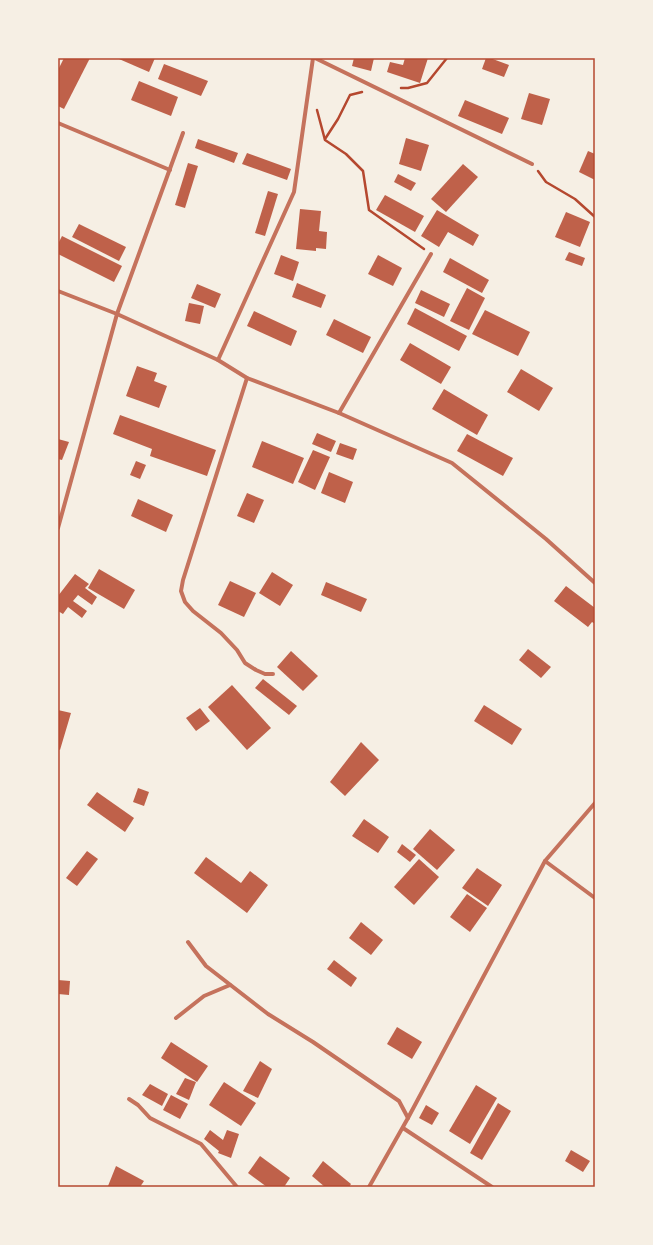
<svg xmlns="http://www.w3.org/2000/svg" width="653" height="1245" viewBox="0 0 653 1245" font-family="Ubuntu,sans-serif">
<rect width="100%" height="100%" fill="#f6efe4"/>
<g fill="#bf614a">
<polygon points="64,58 90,58 64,109 58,106 58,70"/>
<polygon points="120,58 155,58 149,72 119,59"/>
<polygon points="354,58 374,58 371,71 352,66"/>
<polygon points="405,58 428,58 420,83 387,72 390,62 403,65"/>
<polygon points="486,58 490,58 509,65 504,77 482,69"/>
<polygon points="164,64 208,81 201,96 158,79"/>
<polygon points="139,81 178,97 171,116 131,100"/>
<polygon points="529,93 550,99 542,125 521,119"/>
<polygon points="465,100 509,118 502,134 458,116"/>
<polygon points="406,138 429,145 421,171 399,164"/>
<polygon points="198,139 238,153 234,163 195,148"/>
<polygon points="588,151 595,154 595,180 579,172"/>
<polygon points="247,153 291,169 287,180 242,164"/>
<polygon points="188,163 198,166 185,208 175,205"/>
<polygon points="463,164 478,177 446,212 431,199"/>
<polygon points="398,174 416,183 411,191 394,182"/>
<polygon points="268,191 278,194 265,236 255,233"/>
<polygon points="385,195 424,216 415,232 376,210"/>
<polygon points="300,209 321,211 319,231 327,232 326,249 316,248 316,251 296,249"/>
<polygon points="437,210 479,235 473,246 448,232 439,247 421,236"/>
<polygon points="566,212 590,222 580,247 555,237"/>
<polygon points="79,224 126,247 119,261 72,237"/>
<polygon points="62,236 122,266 114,282 58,254 58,244"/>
<polygon points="569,252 585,258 582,266 565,260"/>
<polygon points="281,255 299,262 293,281 274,274"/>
<polygon points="378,255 402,268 393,286 368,274"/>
<polygon points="450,258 489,280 482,293 443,272"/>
<polygon points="297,283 326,295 321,308 292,297"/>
<polygon points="197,284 221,294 215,308 191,298"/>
<polygon points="467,288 485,298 469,330 450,321"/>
<polygon points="421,290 450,304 444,317 415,303"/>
<polygon points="189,303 204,306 200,324 185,321"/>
<polygon points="415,308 467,336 459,351 407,324"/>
<polygon points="485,310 530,332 518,356 472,334"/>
<polygon points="254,311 297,331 291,346 247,326"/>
<polygon points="334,319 371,337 363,353 326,335"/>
<polygon points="410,343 451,367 441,384 400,360"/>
<polygon points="137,366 157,373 154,381 167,386 159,408 126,396"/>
<polygon points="521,369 553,388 539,411 507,392"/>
<polygon points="444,389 488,415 477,435 432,409"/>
<polygon points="120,415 216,450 207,476 150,456 152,449 113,434"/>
<polygon points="317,433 336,441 331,452 312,444"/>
<polygon points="467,434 513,458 503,476 457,451"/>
<polygon points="58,439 69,442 62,460 58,459"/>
<polygon points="262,441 304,458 293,484 252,467"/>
<polygon points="340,443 357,449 353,460 336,454"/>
<polygon points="313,450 330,457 315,490 298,482"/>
<polygon points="136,461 146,465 140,479 130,475"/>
<polygon points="329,472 353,482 345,503 321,493"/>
<polygon points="247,493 264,500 254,523 237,516"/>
<polygon points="138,499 173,515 166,532 131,516"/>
<polygon points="99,569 135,590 124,609 88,588"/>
<polygon points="272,572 293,585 280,606 259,593"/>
<polygon points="75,574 89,584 85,588 97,597 92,605 78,595 73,601 87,611 82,618 68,607 63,614 58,611 58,596"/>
<polygon points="230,581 256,593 244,617 218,605"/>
<polygon points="326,582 367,599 361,612 321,595"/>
<polygon points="566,586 595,608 595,624 592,622 588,627 554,601"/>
<polygon points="528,649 551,667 541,678 519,660"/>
<polygon points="291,651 318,676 303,691 277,667"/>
<polygon points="263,679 297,706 289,715 255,688"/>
<polygon points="232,685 271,728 247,750 208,707"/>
<polygon points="484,705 522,729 512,745 474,721"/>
<polygon points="200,708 210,721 196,731 186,718"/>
<polygon points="58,710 71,713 60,750 58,749 58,726 59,723 58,722"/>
<polygon points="361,742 379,760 345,796 330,782"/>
<polygon points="138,788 149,792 144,806 133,802"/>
<polygon points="97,792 134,818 125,832 87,805"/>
<polygon points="364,819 389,837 378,853 352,836"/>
<polygon points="430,829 455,850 437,870 413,849"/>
<polygon points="402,844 416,855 410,862 397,852"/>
<polygon points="87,851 98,859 77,886 66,878"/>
<polygon points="206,857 241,883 250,871 268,885 247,913 194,873"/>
<polygon points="419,859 439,877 414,905 394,887"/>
<polygon points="477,868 502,885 488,906 462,888"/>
<polygon points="467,894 487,908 470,932 450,917"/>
<polygon points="361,922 383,940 371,955 349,938"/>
<polygon points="334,960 357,978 351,987 327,969"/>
<polygon points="58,980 70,981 69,995 58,994"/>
<polygon points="397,1027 422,1042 412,1059 387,1044"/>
<polygon points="171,1042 208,1066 197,1082 161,1058"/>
<polygon points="260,1061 272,1069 258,1098 243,1091"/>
<polygon points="185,1078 196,1082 189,1100 176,1094"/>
<polygon points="224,1082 256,1103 241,1126 209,1105"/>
<polygon points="150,1084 168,1094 162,1106 142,1095"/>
<polygon points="476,1085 497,1098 470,1144 449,1131"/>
<polygon points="171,1095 188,1104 180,1119 163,1110"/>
<polygon points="498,1103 511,1111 482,1160 470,1153"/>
<polygon points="426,1105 439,1113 432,1125 419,1118"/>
<polygon points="210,1130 223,1140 227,1130 239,1134 231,1158 218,1153 219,1151 204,1139"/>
<polygon points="571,1150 590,1161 583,1172 565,1161"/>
<polygon points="260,1156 290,1178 284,1187 267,1187 248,1173"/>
<polygon points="323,1161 351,1184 349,1187 325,1187 312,1176"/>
<polygon points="116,1166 144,1181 140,1187 111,1187 108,1186"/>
</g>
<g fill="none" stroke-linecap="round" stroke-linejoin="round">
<g stroke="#b5482f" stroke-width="2.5">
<polyline points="401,88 408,88 427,83 447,58"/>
<polyline points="317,110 325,140 346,154 363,171 369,210 424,249"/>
<polyline points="325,139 338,119 350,95 362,92"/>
<polyline points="538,171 546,182 575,199 595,217"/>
</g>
<g stroke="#c5725c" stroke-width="4">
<polyline points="315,58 532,164"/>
<polyline points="58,123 170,170"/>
<polyline points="58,291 117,314 218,360 247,378 339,413 452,463 546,539 595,583"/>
<polyline points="218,360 294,192 313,58"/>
<polyline points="247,378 183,580 181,591 185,602 193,611 221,633 237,650 245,663 256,670 265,674 273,674"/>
<polyline points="339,413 431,254"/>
<polyline points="58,528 117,314 183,133"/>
<polyline points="545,861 595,898"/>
<polyline points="188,942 206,966 268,1014 313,1042 399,1101 408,1118"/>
<polyline points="176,1018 204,996 230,985"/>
<polyline points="129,1099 138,1105 150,1118 201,1144 237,1187"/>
<polyline points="403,1128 492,1187"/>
<polyline points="369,1187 408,1118 545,861 595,803"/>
</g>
</g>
<rect width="653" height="1245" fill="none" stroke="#f6efe4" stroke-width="118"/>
<rect x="59" y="59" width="535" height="1127" fill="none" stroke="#b5482f" stroke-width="1.5"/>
</svg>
